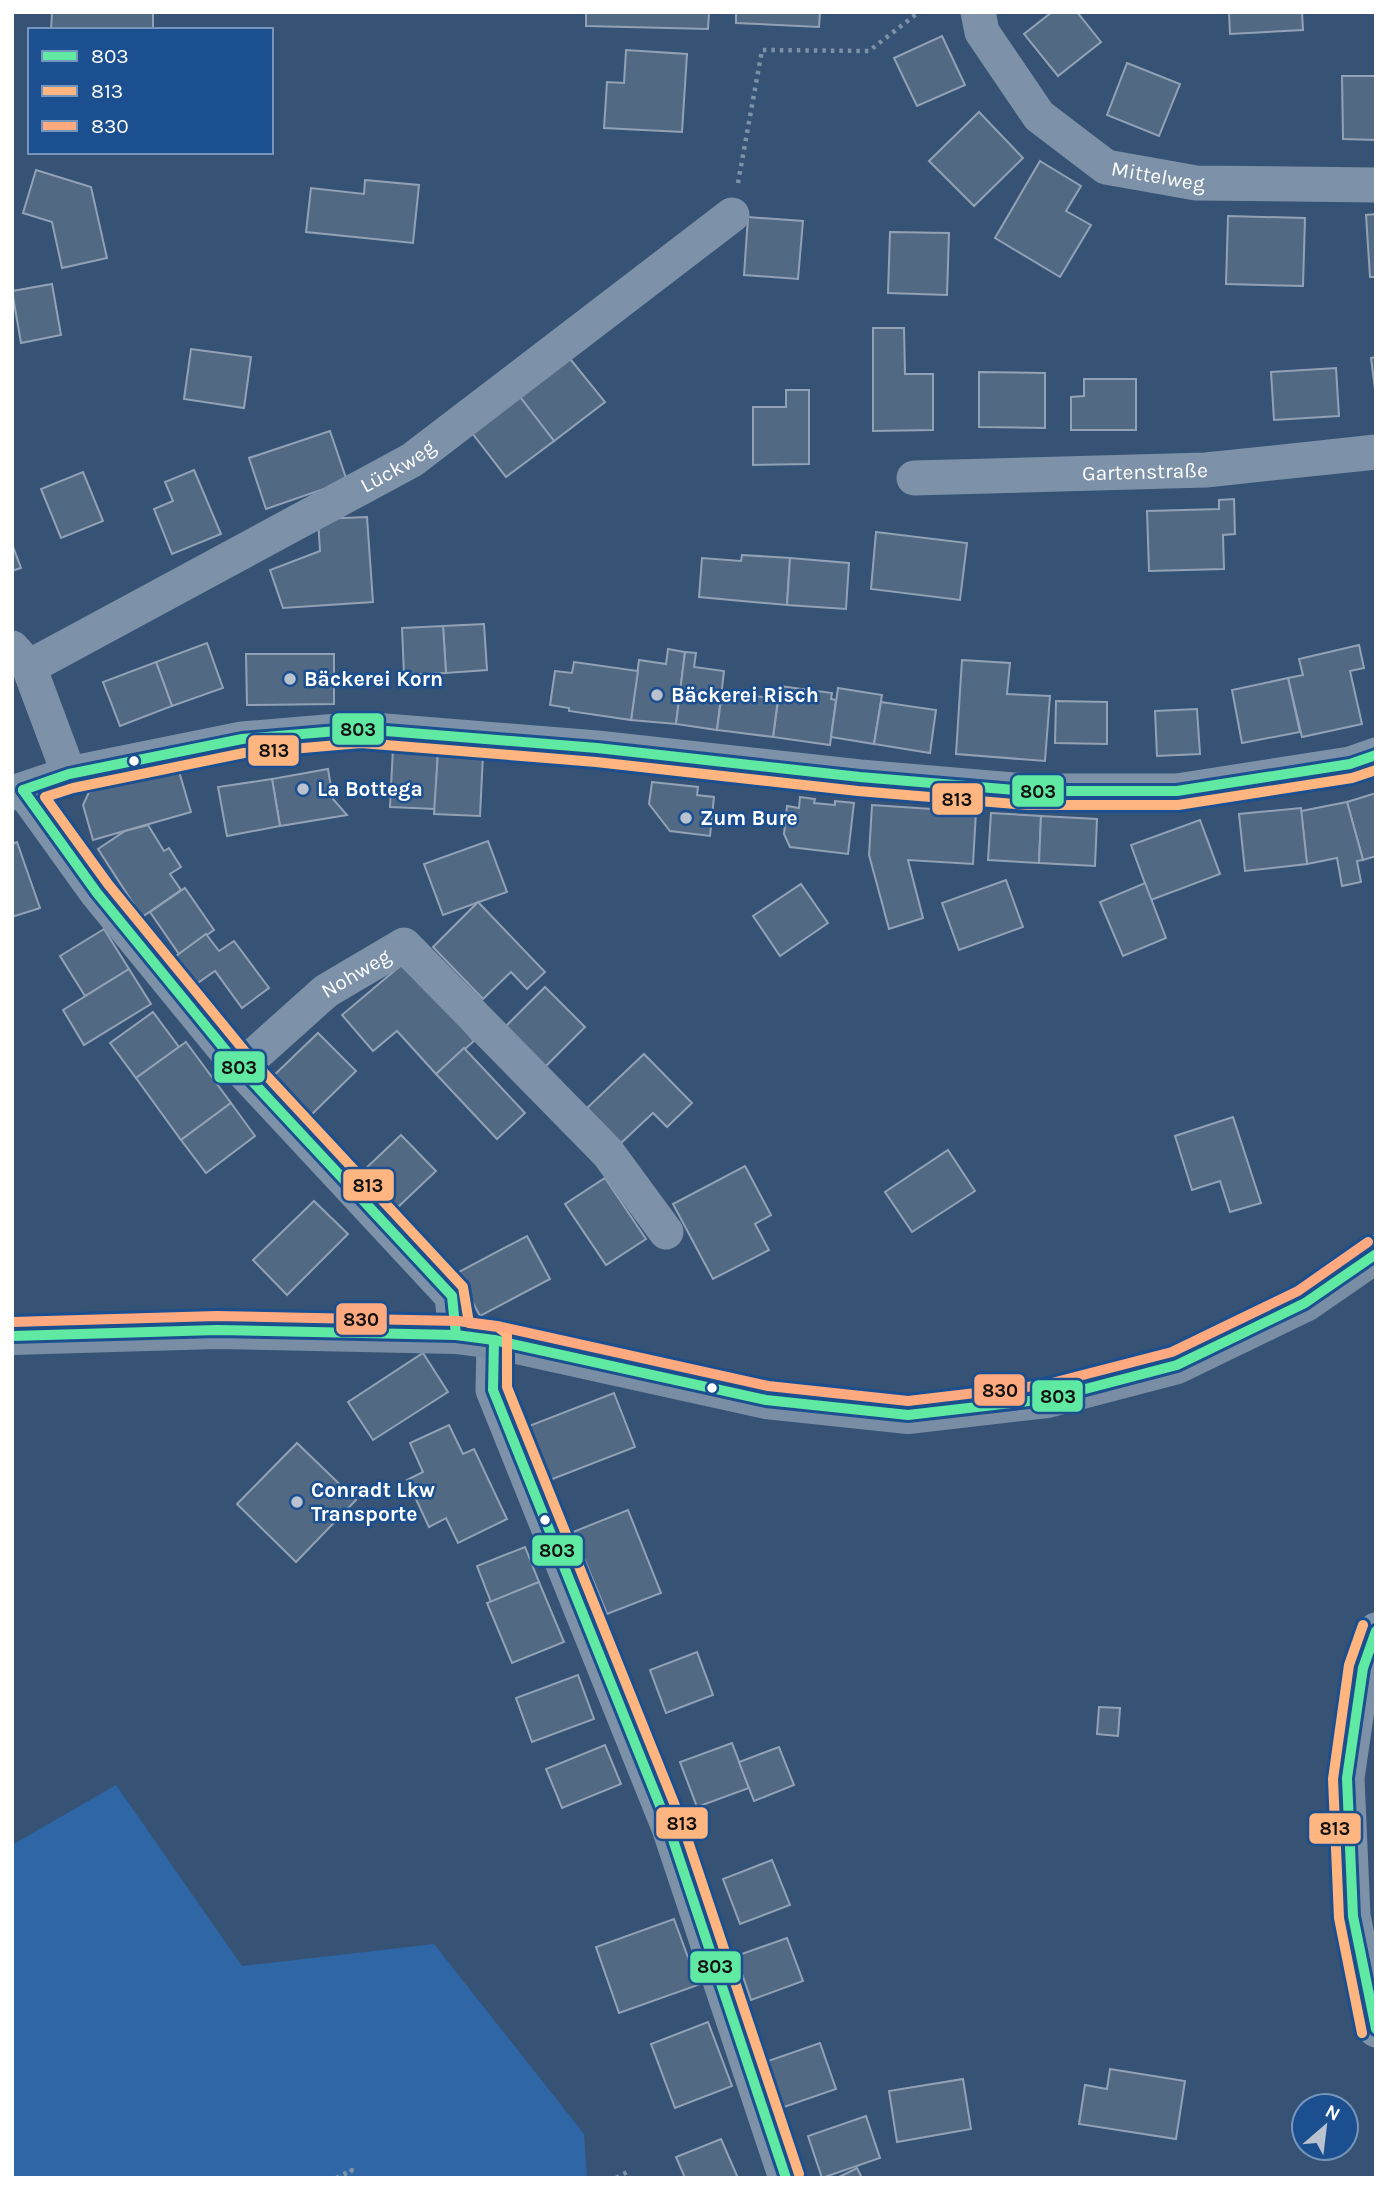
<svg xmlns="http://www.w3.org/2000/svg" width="1388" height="2190" viewBox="0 0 1388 2190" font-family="Karla,sans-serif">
<rect width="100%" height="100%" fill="#365274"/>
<polygon fill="#2f66a5" points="116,1785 242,1966 434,1944 584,2134 587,2178 12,2178 12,1845"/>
<g fill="#526984" stroke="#92a2b6" stroke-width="2">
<polygon points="52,12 153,12 153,30 51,30"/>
<polygon points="586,12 709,12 708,29 586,26"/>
<polygon points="736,12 820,12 819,27 736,23"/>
<polygon points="1052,12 1077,12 1101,42 1058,76 1024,34"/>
<polygon points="1229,12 1302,12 1303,30 1230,34"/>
<polygon points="942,36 965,85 917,106 894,58"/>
<polygon points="626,50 687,54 682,132 604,128 607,82 624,83"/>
<polygon points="1127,63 1180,84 1159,136 1107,115"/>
<polygon points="1342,76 1376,76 1376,140 1343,139"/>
<polygon points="979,112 1023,158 974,206 929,161"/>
<polygon points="1040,161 1081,186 1066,211 1091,225 1060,277 995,238"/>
<polygon points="36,170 91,187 107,258 62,268 52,222 23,213"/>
<polygon points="365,180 419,185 413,243 306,232 311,188 364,194"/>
<polygon points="1376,214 1376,277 1370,277 1366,215"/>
<polygon points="1228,216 1305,218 1303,286 1226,284"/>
<polygon points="748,217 803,221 798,279 744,275"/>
<polygon points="890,232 949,233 947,295 888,293"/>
<polygon points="52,284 61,335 21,343 12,291"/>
<polygon points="873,328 904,328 905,374 933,374 933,430 873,431"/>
<polygon points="191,349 251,357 244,408 184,399"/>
<polygon points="567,355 605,402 554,441 517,393"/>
<polygon points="1376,357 1376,397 1371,358"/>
<polygon points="1336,368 1339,416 1274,420 1271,372"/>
<polygon points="979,372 1045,373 1045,428 979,427"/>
<polygon points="1084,379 1136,379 1136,430 1071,430 1071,397 1084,396"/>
<polygon points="786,390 809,390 809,464 753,465 753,407 786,407"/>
<polygon points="517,393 554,441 506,477 469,429"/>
<polygon points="330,431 347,481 266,509 249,458"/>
<polygon points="194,470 221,534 172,554 154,509 173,501 165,482"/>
<polygon points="83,472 103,521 61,538 41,489"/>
<polygon points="1234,499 1235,534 1223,535 1224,569 1149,571 1147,511 1219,509 1219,500"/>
<polygon points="367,517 373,602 283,608 270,570 320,551 318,519"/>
<polygon points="876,532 967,543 960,600 871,589"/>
<polygon points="12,544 21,568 12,571"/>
<polygon points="742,555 790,558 787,605 699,597 702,558 741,561"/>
<polygon points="790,558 849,563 846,609 787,605"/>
<polygon points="484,624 487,670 446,673 443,626"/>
<polygon points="443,626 446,673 404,675 402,628"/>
<polygon points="207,643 223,688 172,706 156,662"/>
<polygon points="1359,645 1364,668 1350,671 1362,724 1302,737 1288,678 1303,675 1299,659"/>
<polygon points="668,649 685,652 676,724 631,720 639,660 666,664"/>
<polygon points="685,652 696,653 694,667 724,671 717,730 676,724"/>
<polygon points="246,654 334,654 334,704 247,705"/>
<polygon points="962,660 1010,663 1007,694 1050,696 1045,761 956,754"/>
<polygon points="156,662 172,706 120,726 103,682"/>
<polygon points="574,662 638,671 631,720 569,711 569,708 550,705 555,671 572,673"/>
<polygon points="1288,678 1300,732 1242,743 1232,690"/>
<polygon points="780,686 832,693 831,699 836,700 830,745 773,737"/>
<polygon points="838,688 882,695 874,744 831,737"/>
<polygon points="722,692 778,699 773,737 717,730"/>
<polygon points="1056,701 1107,702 1107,744 1055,743"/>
<polygon points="881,702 936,710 930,753 874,744"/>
<polygon points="1197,709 1200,754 1157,756 1155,711"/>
<polygon points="393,748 438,751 435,809 390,807"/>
<polygon points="438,751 483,755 480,816 434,814"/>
<polygon points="178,768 191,812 93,840 83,805 89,792"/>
<polygon points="328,769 333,799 347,815 280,826 272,779"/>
<polygon points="272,779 280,826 227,836 218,787"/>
<polygon points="652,782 698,787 697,795 714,797 710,836 670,831 649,804"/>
<polygon points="1376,793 1376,856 1363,860 1347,802"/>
<polygon points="800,797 815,799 814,803 835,805 835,801 854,803 848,854 790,847 784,834 787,806 799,808"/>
<polygon points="1347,802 1363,860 1357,861 1361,882 1342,886 1337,858 1307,864 1301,811"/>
<polygon points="872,805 976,812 973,864 908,860 923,918 889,929 869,855"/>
<polygon points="1301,808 1307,864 1245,871 1239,814"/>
<polygon points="991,813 1041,816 1039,863 988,860"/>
<polygon points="1041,816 1097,819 1095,866 1039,863"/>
<polygon points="1200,820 1220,874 1151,900 1131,845"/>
<polygon points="148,825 164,851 169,848 181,867 170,874 181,890 142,917 98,849 125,831"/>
<polygon points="488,841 507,892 443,915 424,864"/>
<polygon points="17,842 40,908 12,917 12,844"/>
<polygon points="1006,880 1023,927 959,950 942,903"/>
<polygon points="1145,883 1166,938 1123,956 1100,902"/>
<polygon points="801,884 828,923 780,956 753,916"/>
<polygon points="185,888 214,930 179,954 150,912"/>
<polygon points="478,902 545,972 527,989 511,972 483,999 433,947"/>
<polygon points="104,929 129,969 85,996 60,956"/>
<polygon points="206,934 219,951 234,941 269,988 242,1008 215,971 192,987 172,959"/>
<polygon points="406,961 474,1041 436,1074 397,1031 373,1051 342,1015"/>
<polygon points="129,969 151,1004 84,1045 63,1010"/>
<polygon points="545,987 585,1027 544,1068 504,1028"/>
<polygon points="153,1012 179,1047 136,1078 110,1043"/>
<polygon points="318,1033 356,1071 306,1120 268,1081"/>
<polygon points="186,1042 231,1103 181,1140 136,1078"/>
<polygon points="464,1048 525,1113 497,1139 436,1074"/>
<polygon points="644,1054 692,1103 667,1127 653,1113 621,1143 587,1108"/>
<polygon points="231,1103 255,1136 206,1173 181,1140"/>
<polygon points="1233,1117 1261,1203 1230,1212 1220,1181 1192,1190 1175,1136"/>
<polygon points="401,1135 436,1171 397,1208 362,1172"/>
<polygon points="948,1150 975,1191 912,1232 885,1192"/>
<polygon points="745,1166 771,1215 755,1224 769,1250 713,1279 673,1204"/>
<polygon points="605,1178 646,1239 606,1265 565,1204"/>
<polygon points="314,1201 348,1234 287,1295 253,1260"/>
<polygon points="527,1236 550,1279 480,1316 457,1273"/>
<polygon points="423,1353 448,1392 373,1440 348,1402"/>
<polygon points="614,1393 635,1447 550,1480 529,1426"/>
<polygon points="449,1425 463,1454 474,1449 507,1519 458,1543 446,1518 429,1527 407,1480 423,1472 410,1443"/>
<polygon points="297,1443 356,1500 296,1562 237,1504"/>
<polygon points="628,1510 661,1593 607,1614 573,1532"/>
<polygon points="525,1547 539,1582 491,1602 477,1566"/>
<polygon points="539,1582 564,1642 512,1663 487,1603"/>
<polygon points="697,1652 713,1695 666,1713 650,1670"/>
<polygon points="578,1675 594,1719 532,1742 516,1698"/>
<polygon points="1099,1707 1120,1708 1118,1736 1097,1734"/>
<polygon points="732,1743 749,1788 697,1807 680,1762"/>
<polygon points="605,1745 621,1784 562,1808 546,1769"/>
<polygon points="779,1747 794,1785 754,1801 739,1762"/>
<polygon points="772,1860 790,1905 740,1924 723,1879"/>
<polygon points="674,1919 698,1985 619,2013 596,1947"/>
<polygon points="787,1938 803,1981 751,2000 736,1956"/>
<polygon points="708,2022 732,2086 675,2108 651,2044"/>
<polygon points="820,2043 836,2089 784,2107 768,2061"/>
<polygon points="1110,2069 1185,2081 1176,2139 1079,2124 1085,2085 1107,2089"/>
<polygon points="963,2079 971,2129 897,2142 889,2091"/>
<polygon points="866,2116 880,2158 822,2178 808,2136"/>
<polygon points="721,2139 738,2178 685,2178 676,2157"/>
<polygon points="857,2168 862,2178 837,2178"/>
</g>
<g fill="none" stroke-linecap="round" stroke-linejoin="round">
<g stroke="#7d92a8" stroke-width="4.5" stroke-dasharray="3.5 5" stroke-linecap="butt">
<polyline points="738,183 762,50 869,51 919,12"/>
<polyline points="336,2178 352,2170 345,2178"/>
<polyline points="616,2178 627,2172 629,2178"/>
</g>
<g stroke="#7d92a8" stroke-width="35">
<path id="s1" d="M 978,12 L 982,32 L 1039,116 L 1106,167 L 1196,183 L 1376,185"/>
<path id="s2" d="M 914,478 L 1206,470 L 1376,452"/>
<polyline points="12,648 29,667 69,774"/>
<path id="s3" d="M 29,667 L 412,460 L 732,215"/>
<polyline points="23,790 97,893 240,1068 452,1296 456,1335"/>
<polyline points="12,793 69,774 242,739 361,729 597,748 860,777 1027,791 1177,791 1350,764 1376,755"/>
<path id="s4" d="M 240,1068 L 326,991 L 404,945 L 608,1153 L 666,1232"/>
<polyline points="494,1340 493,1390 669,1828 786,2178"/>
<polyline points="1376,1630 1363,1668 1347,1778 1353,1916 1376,2030"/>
</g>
<polyline stroke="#798da4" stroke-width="38" points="12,1336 217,1330 456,1335 494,1340 766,1400 908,1415 1047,1399 1177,1365 1305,1303 1376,1254"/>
<g stroke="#1b4f8f" stroke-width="16">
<g id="bus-1">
<polyline points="23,790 69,774 242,739 361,729 597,748 860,777 1027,791 1177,791 1350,764 1376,755"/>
<polyline points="23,790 97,893 240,1068 452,1296 456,1335"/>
<polyline points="12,1336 217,1330 456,1335 494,1340 766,1400 908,1415 1047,1399 1177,1365 1305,1303 1376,1254"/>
<polyline points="494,1340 493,1390 669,1828 786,2178"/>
<polyline points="1376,1631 1363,1668 1347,1778 1353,1916 1376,2029"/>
</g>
</g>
<g stroke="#1b4f8f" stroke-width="16">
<g id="bus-2">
<polyline points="1362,2033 1339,1918 1333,1779 1349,1665 1363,1625"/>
<polyline points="799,2174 682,1823 507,1387 507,1334 498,1327 469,1323 463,1287 251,1059 108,884 45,797 73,788 244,753 361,743 596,762 858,791 1027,805 1178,805 1352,778 1376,770"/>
</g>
</g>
<g stroke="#1b4f8f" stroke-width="16">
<polyline id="bus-3" points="12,1322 217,1316 458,1321 497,1326 768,1386 908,1401 1044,1385 1172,1352 1298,1291 1368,1242"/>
</g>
<use href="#bus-1" stroke="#60e9a3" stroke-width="10"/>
<use href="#bus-2" stroke="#ffb580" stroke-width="10"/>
<use href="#bus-3" stroke="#ffa980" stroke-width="10"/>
</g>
<g fill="#b9c2ce" stroke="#1b4f8f" stroke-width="2.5">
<circle cx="290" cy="679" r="7"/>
<circle cx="657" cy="695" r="7"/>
<circle cx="303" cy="789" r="7"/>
<circle cx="686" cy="818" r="7"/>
<circle cx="297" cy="1502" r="7"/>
</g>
<g fill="#fff" stroke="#1b4f8f" stroke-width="2.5">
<circle cx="134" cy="761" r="6"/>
<circle cx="712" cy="1388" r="6"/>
<circle cx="545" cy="1520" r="6"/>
</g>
<g text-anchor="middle" stroke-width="5" stroke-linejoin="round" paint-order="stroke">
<g font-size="21" fill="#fff" stroke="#1b4f8f">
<text dy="7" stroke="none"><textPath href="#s1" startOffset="259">Mittelweg</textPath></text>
<text dy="7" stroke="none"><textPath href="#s3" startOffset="420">Lückweg</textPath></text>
<text dy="7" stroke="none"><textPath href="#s2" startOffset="231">Gartenstraße</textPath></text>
<text dy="7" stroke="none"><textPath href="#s4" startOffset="150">Nohweg</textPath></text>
</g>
<g font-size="21" font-weight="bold" fill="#fff" stroke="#1b4f8f" text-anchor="start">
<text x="304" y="686">Bäckerei Korn</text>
<text x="671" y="702">Bäckerei Risch</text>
<text x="317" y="796">La Bottega</text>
<text x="700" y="825">Zum Bure</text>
<text x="311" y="1497">Conradt Lkw<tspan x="311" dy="24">Transporte</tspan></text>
</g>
</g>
<g stroke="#1b4f8f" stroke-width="2.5">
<rect x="331" y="712" width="54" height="34" rx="7" fill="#60e9a3"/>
<rect x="247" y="734" width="53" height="33" rx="7" fill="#ffb580"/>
<rect x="1011" y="774" width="54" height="34" rx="7" fill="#60e9a3"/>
<rect x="931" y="782" width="53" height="34" rx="7" fill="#ffb580"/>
<rect x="213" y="1050" width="53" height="34" rx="7" fill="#60e9a3"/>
<rect x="342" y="1168" width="53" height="34" rx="7" fill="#ffb580"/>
<rect x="335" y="1302" width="53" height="34" rx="7" fill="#ffa980"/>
<rect x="973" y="1373" width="53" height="34" rx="7" fill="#ffa980"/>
<rect x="1031" y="1379" width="53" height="34" rx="7" fill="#60e9a3"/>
<rect x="531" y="1534" width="53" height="33" rx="7" fill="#60e9a3"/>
<rect x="655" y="1806" width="54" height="34" rx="7" fill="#ffb580"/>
<rect x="1308" y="1812" width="54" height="33" rx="7" fill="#ffb580"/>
<rect x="689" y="1950" width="53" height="34" rx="7" fill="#60e9a3"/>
</g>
<g font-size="19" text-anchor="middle" font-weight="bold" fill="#111">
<text x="358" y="736">803</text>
<text x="274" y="757">813</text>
<text x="1038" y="798">803</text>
<text x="957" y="806">813</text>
<text x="239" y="1074">803</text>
<text x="368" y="1192">813</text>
<text x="361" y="1326">830</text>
<text x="1000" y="1397">830</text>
<text x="1058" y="1403">803</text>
<text x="557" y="1557">803</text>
<text x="682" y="1830">813</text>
<text x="1335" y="1835">813</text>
<text x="715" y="1973">803</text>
</g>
<rect width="1388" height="2190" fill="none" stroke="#ffffff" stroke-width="28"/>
<rect x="28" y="28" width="245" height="126" fill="#1b4f8f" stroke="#7695bc" stroke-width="2"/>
<rect x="42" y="51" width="35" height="10" fill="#60e9a3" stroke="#7695bc" stroke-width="2"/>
<text x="91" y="63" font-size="21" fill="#ffffff">803</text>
<rect x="42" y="86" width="35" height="10" fill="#ffb580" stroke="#7695bc" stroke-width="2"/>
<text x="91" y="98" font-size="21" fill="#ffffff">813</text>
<rect x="42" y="121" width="35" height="10" fill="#ffa980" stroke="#7695bc" stroke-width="2"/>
<text x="91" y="133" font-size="21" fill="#ffffff">830</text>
<g transform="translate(1325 2127) rotate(28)"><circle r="33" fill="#1b4f8f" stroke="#7695bc" stroke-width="2"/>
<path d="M0-5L12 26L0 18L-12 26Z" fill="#b9c2ce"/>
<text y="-10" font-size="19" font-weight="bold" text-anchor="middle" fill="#ffffff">N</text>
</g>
</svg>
